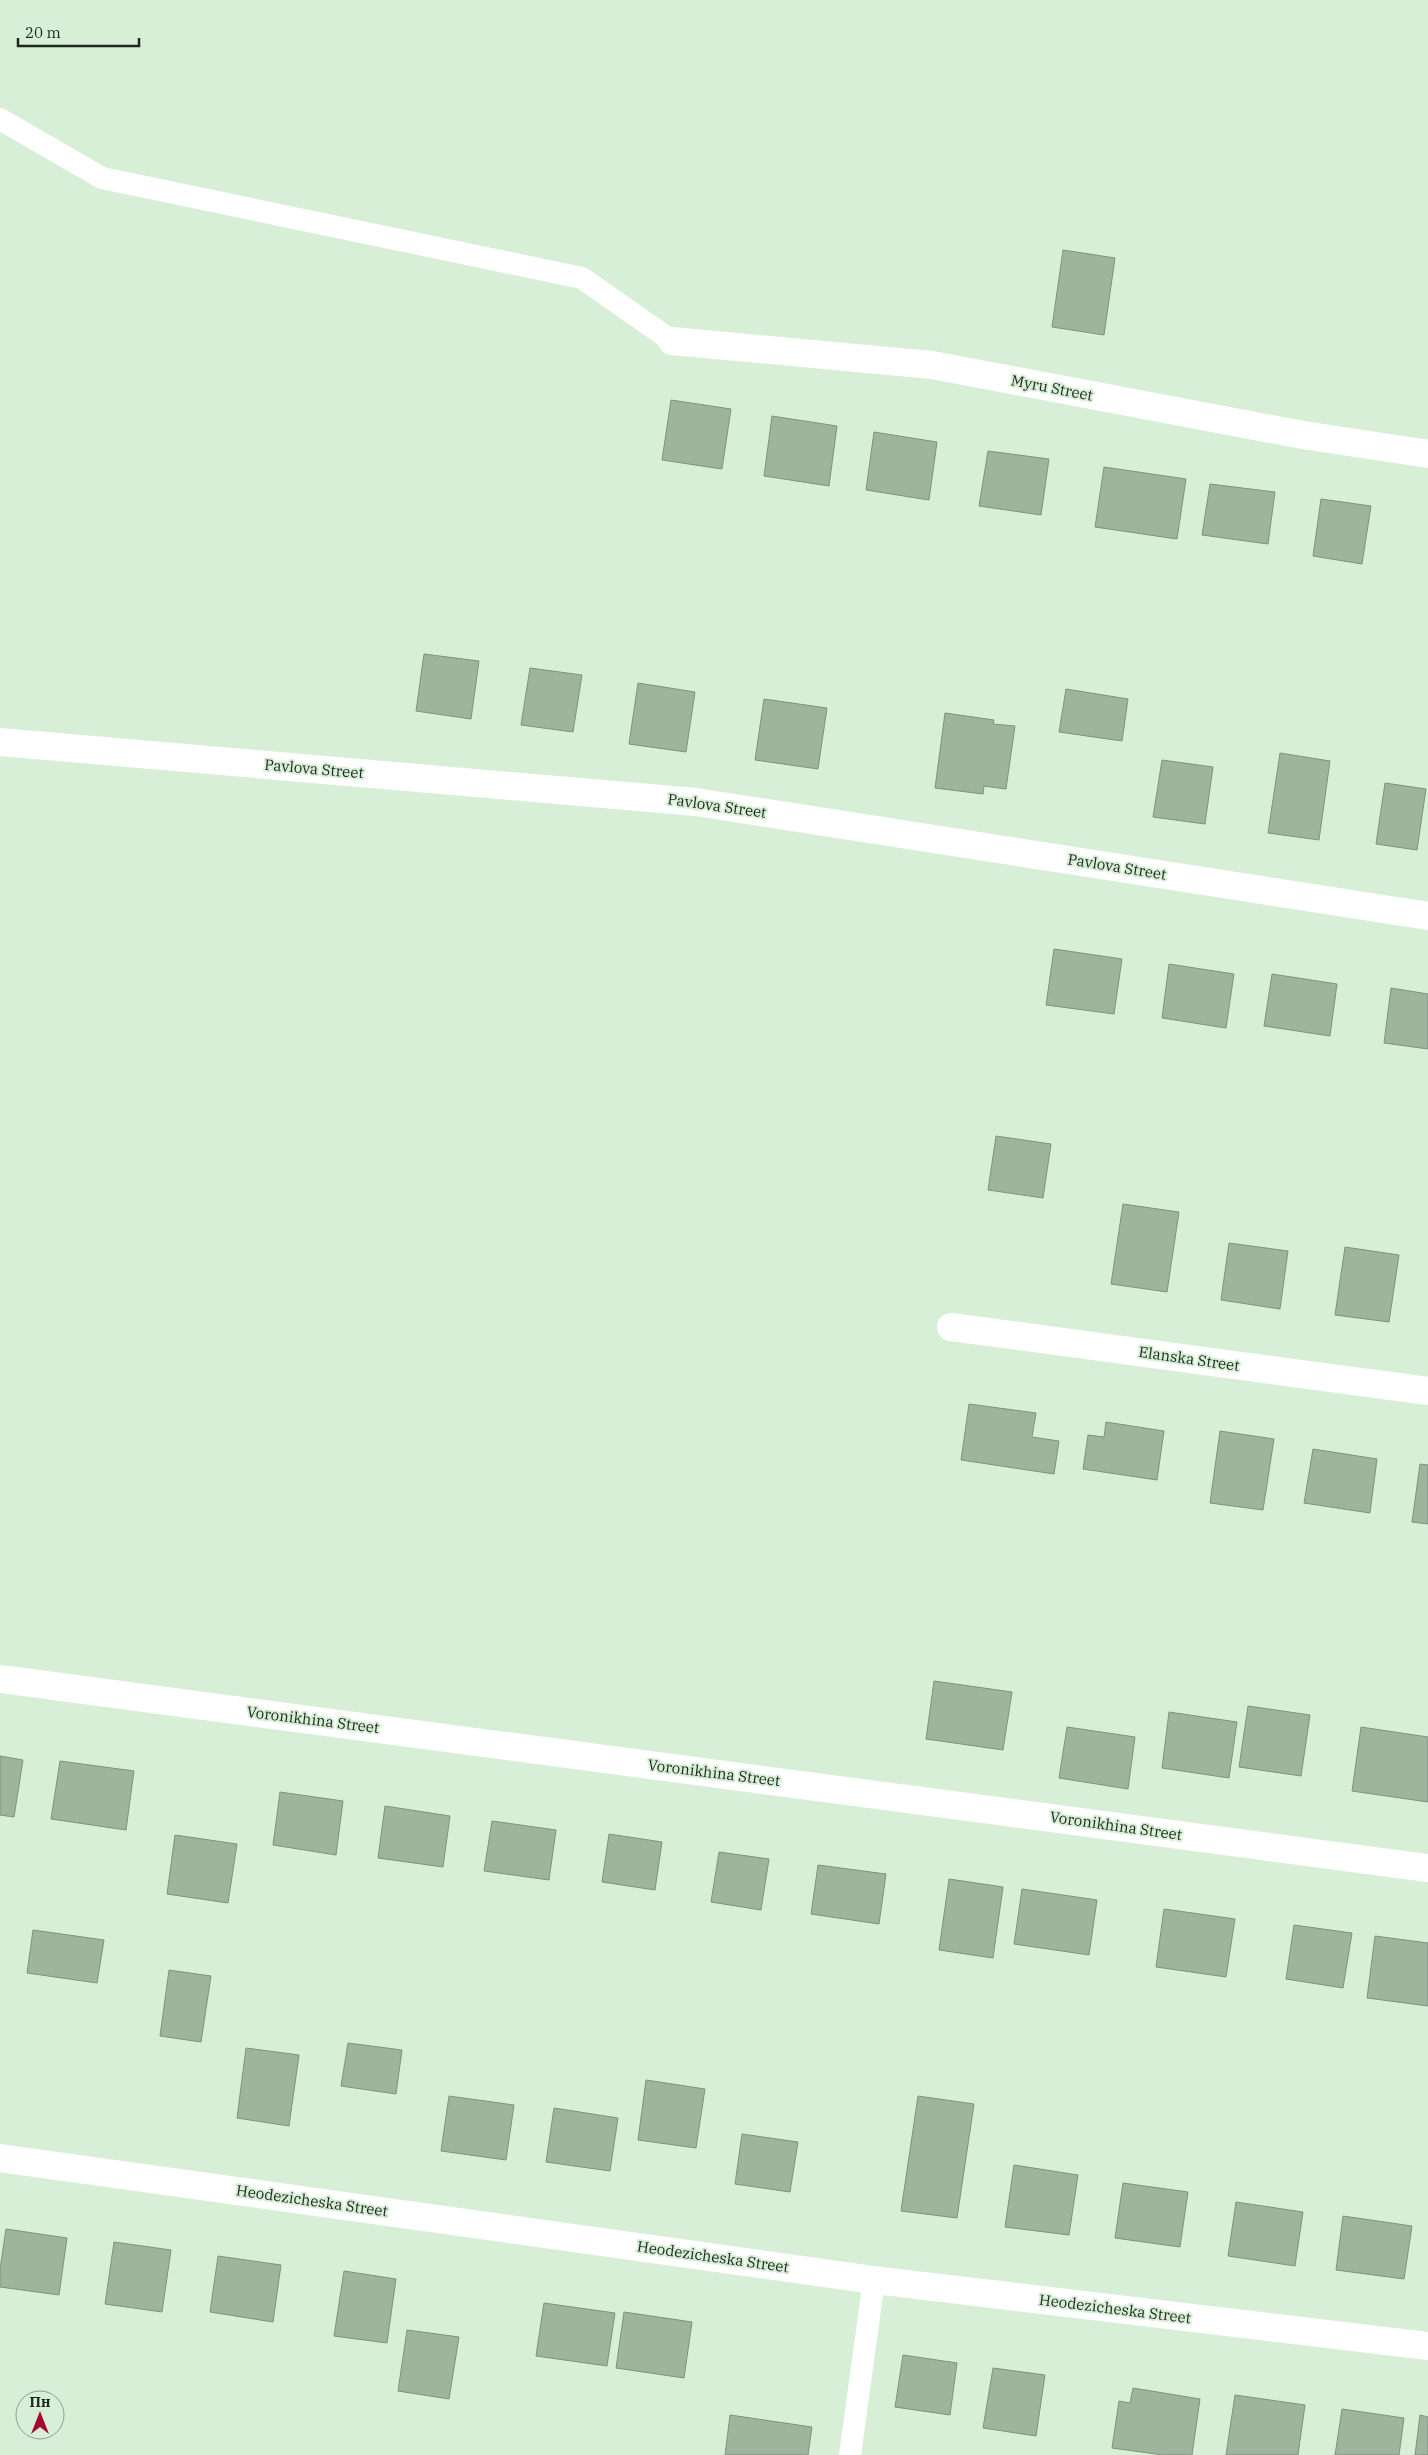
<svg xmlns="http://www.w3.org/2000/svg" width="1428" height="2455" viewBox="0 0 1428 2455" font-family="'IBM Plex Serif',serif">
<rect width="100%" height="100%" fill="#d8efd7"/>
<g fill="#9eb49d" stroke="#7e937c">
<polygon points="1063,250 1115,258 1104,335 1052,327"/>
<polygon points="671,400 731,409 722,469 662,460"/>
<polygon points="772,416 837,426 829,486 764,476"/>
<polygon points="874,432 937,442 929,500 866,490"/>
<polygon points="988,451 1049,459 1041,515 979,506"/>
<polygon points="1104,467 1186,479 1177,539 1095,527"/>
<polygon points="1210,484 1275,492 1268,544 1202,535"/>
<polygon points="1321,499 1371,506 1362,564 1313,556"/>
<polygon points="424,654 479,661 471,719 416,711"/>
<polygon points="530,668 582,675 573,732 521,725"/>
<polygon points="638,683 695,692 686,752 629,744"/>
<polygon points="1066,689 1128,699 1122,741 1059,732"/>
<polygon points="764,699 827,708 818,769 755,760"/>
<polygon points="945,713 994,720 993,724 1015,726 1006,789 984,786 983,794 935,788"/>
<polygon points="1280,753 1330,761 1319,840 1268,833"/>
<polygon points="1162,760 1213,767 1205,824 1153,817"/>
<polygon points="1385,783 1426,789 1417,850 1376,844"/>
<polygon points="1054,949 1122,959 1114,1014 1046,1005"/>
<polygon points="1169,964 1234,974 1226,1028 1162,1018"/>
<polygon points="1272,974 1337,984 1330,1036 1264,1026"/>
<polygon points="1391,988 1428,994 1428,1049 1384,1043"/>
<polygon points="996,1136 1051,1144 1043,1198 988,1190"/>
<polygon points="1123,1204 1179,1212 1167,1292 1111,1284"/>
<polygon points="1229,1243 1288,1251 1280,1309 1221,1300"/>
<polygon points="1345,1247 1399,1255 1389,1322 1335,1315"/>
<polygon points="969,1404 1036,1413 1032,1437 1059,1441 1054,1474 961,1460"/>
<polygon points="1106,1422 1164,1431 1157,1480 1083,1469 1088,1435 1104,1437"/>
<polygon points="1220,1431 1274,1439 1263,1510 1210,1503"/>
<polygon points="1313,1449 1377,1459 1370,1513 1304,1503"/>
<polygon points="1420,1464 1428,1465 1428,1524 1412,1522"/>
<polygon points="934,1681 1012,1692 1003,1750 926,1739"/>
<polygon points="1248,1706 1310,1715 1301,1776 1239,1767"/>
<polygon points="1169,1712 1237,1722 1229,1778 1162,1768"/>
<polygon points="1067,1727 1135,1737 1128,1789 1059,1778"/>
<polygon points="1361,1727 1428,1737 1428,1802 1352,1791"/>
<polygon points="0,1756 23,1760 14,1817 0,1815"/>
<polygon points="60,1761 134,1771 126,1830 51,1819"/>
<polygon points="280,1792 343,1801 336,1855 273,1845"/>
<polygon points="385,1806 450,1816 443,1867 378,1858"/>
<polygon points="492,1821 556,1830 549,1880 484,1871"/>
<polygon points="609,1834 662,1842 655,1890 602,1882"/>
<polygon points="175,1835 237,1844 228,1903 167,1894"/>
<polygon points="719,1852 769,1859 761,1910 711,1902"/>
<polygon points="818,1865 886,1874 879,1924 811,1914"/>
<polygon points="949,1879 1003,1887 993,1958 939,1950"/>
<polygon points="1022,1889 1097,1900 1089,1955 1014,1944"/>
<polygon points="1164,1909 1235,1919 1226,1977 1156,1967"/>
<polygon points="1294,1925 1352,1933 1343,1988 1286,1979"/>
<polygon points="33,1930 104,1940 97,1983 27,1973"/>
<polygon points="1375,1936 1428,1943 1428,2006 1367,1998"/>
<polygon points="169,1970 211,1976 201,2042 160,2036"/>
<polygon points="348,2043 402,2050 396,2094 341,2086"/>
<polygon points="246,2048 299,2055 289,2126 237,2118"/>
<polygon points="646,2080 705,2089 696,2148 638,2140"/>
<polygon points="449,2096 514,2105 506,2160 441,2151"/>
<polygon points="918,2096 974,2104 957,2218 901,2211"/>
<polygon points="554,2108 618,2118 610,2171 546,2162"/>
<polygon points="742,2134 798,2142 790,2192 735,2184"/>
<polygon points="1014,2165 1078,2175 1069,2235 1005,2227"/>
<polygon points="1123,2183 1188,2192 1180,2247 1115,2238"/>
<polygon points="1236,2202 1303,2212 1295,2266 1228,2256"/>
<polygon points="1343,2216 1412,2226 1404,2279 1336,2270"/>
<polygon points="6,2229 67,2238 59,2295 0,2287 0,2269"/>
<polygon points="114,2242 171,2250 162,2312 105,2304"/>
<polygon points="218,2256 281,2265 273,2322 210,2312"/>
<polygon points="344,2271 396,2279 387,2343 334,2336"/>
<polygon points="544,2303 615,2313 607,2366 536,2356"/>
<polygon points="624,2312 692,2322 684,2378 616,2368"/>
<polygon points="407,2330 459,2337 449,2399 398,2391"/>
<polygon points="903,2355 957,2363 950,2415 895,2407"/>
<polygon points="993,2368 1045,2375 1036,2436 983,2428"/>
<polygon points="1133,2388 1200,2399 1192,2455 1163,2455 1112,2448 1119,2401 1130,2403"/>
<polygon points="1235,2395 1305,2405 1298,2455 1226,2455"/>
<polygon points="1342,2409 1404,2418 1399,2455 1335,2455"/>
<polygon points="730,2415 812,2427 808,2455 725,2455"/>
<polygon points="1420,2415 1428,2417 1428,2455 1415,2455"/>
</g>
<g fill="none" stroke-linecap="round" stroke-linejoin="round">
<g stroke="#fff" stroke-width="22">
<polyline points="0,119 102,178 582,278 672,341"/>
<polyline points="850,2455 874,2280"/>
</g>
<g stroke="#fff" stroke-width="28">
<polyline points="672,341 932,365 1303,435 1428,454"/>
<polyline points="0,742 696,802 1428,916"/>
<polyline points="951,1327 1428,1391"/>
<polyline points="0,1679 1428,1868"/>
<polyline points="0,2158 874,2280 1428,2346"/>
</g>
</g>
<g text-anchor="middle" stroke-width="4" stroke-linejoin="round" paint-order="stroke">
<g font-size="15" fill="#1f281f" stroke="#d8efd7">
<text transform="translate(1052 388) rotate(11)" y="5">Myru Street</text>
<text transform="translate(314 769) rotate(5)" y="5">Pavlova Street</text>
<text transform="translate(717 806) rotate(8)" y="5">Pavlova Street</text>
<text transform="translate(1117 867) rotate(9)" y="5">Pavlova Street</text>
<text transform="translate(1189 1359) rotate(8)" y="5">Elanska Street</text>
<text transform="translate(313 1720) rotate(7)" y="5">Voronikhina Street</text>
<text transform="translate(714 1773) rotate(7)" y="5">Voronikhina Street</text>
<text transform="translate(1116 1826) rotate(8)" y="5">Voronikhina Street</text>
<text transform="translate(312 2201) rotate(8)" y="5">Heodezicheska Street</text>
<text transform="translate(713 2257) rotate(8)" y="5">Heodezicheska Street</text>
<text transform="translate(1115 2309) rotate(7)" y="5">Heodezicheska Street</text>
</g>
</g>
<g transform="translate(40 2415)"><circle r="24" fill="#d8efd7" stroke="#8e9f8d"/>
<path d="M0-4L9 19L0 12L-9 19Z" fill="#a50930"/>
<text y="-8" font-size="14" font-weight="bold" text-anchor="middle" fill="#1f281f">Пн</text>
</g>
<path d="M18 38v8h121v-8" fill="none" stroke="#1f281f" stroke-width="2.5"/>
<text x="25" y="38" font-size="15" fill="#1f281f" stroke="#d8efd7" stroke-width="4" paint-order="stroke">20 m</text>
</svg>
